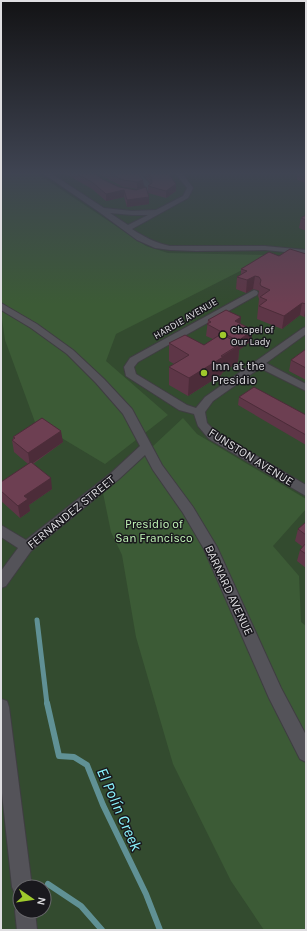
<svg xmlns="http://www.w3.org/2000/svg" width="307" height="931" viewBox="0 0 307 931" font-family="Karla,sans-serif">
<rect width="100%" height="100%" fill="#232227"/>
<path fill="#334b2f" fill-rule="evenodd" d="M 1,174 L 306,174 L 306,930 L 1,930 ZM 20,887 L 44,887 L 44,911 L 20,911 Z"/>
<g fill="#3c5b36">
<polygon points="1,174 38,174 146,246 168,253 272,255 116,334 106,361 168,415 105,464 35,422 5,340 1,312"/>
<polygon points="183,418 197,434 306,499 306,509 273,546 299,576 301,622 306,626 306,930 264,930 231,881 173,764 136,637 122,555 111,532 103,493"/>
</g>
<g fill="none" stroke-linecap="round" stroke-linejoin="round">
<polyline stroke="#609195" stroke-width="5" points="37,620 47,704"/>
<g stroke="#609195" stroke-width="6">
<polyline points="47,703 59,756 74,757 87,765 103,805 146,894 160,930"/>
<polyline points="48,884 81,906 102,930"/>
</g>
<g stroke="#3f3e41" stroke-width="2">
<g id="minor">
<path d="M 44,174 L 52,174 L 104,208 L 132,211 L 156,210 L 183,196 L 187,188 L 176,174 L 183,174 L 193,188 L 188,198 L 132,229 C 144,237 156,243 170,246 L 265,246 L 306,250 L 306,254 L 265,250 L 196,251 L 170,250 L 155,248 L 137,240 L 99,212 ZM 110,213 L 132,215 L 148,215 L 128,225 Z"/>
<polygon points="133,174 140,174 150,184 150,190 143,194 129,195 129,193 145,188 145,186"/>
<polygon points="254,290 257,291 258,293 257,295 138,362 134,367 136,374 187,405 196,408 205,397 303,328 306,327 306,334 266,363 306,384 306,391 260,368 213,401 205,412 207,423 217,433 306,485 306,496 209,439 198,426 194,414 179,410 126,376 124,367 130,358"/>
<polygon points="1,303 37,324 73,350 104,379 132,409 162,465 193,507 217,547 281,688 306,735 306,762 300,759 269,698 204,549 183,513 153,470 145,455 119,479 31,551 6,586 1,588 1,571 18,548 1,537 1,525 26,540 111,473 140,446 123,414 96,383 67,354 31,328 1,310"/>
<polygon points="1,699 7,701 9,707 32,887 20,887 20,896 15,894 12,887 1,784"/>
<polygon points="20,903 20,911 35,911 37,930 17,930 15,911 18,904"/>
</g>
</g>
<use href="#minor" fill="#545359" fill-rule="evenodd"/>
</g>
<g fill="#5e3647">
<polygon points="66,174 96,174 102,179 119,187 148,193 148,186 151,184 142,174 169,174 176,184 176,191 166,198 148,193 149,197 149,204 127,207 124,197 106,201 92,189"/>
<polygon points="99,174 138,174 144,187 137,189 123,187"/>
<polygon points="297,174 306,174 306,183 297,180"/>
<polygon points="306,215 306,231 299,228 301,218"/>
<polygon points="306,254 306,315 304,317 300,315 282,329 257,319 259,299 258,296 259,291 257,290 253,289 246,293 236,289 237,277 241,275 241,269 279,256"/>
<polygon points="208,320 241,324 253,330 251,341 239,350 238,362 222,373 221,375 188,396 169,385 169,367 174,364 169,361 169,343 204,345 213,339 206,336"/>
<polygon points="306,349 306,380 289,371 291,360"/>
<polygon points="239,397 306,415 306,445 238,405"/>
<polygon points="13,437 63,442 33,464 52,489 29,505 30,511 20,518 1,501 1,482 28,464 14,452 12,440 13,439"/>
<polygon points="306,522 306,568 297,561 300,550 303,547 295,541 298,529"/>
</g>
<g fill="#4c2c39">
<polygon points="143,180 144,187 137,189 137,182"/>
<polygon points="176,184 176,191 166,198 166,191"/>
<polygon points="124,190 124,197 106,201 106,194"/>
<polygon points="149,197 149,204 127,207 127,200"/>
<polygon points="255,276 253,289 246,293 247,280"/>
<polygon points="302,303 300,315 282,329 284,316"/>
<polygon points="306,305 306,315 304,317"/>
<polygon points="241,317 240,328 235,321"/>
<polygon points="253,330 251,341 239,350 238,362 222,373 221,375 188,396 189,378 238,346 238,341"/>
<polygon points="61,431 63,442 30,465 28,453"/>
<polygon points="51,478 52,489 29,505 30,511 20,518 18,506 24,496"/>
</g>
<g fill="#6d3f52" stroke="#4c2c39">
<polygon points="77,174 96,174 102,179 119,187 136,190 146,187 149,197 127,200 124,190 106,194 92,182"/>
<polygon points="111,174 138,174 143,180 137,182 123,180"/>
<polygon points="148,174 169,174 176,184 166,191 148,186 152,183 151,177"/>
<polygon points="306,215 306,220 301,218"/>
<polygon points="290,249 306,254 306,304 302,303 284,316 259,306 267,300 260,297 270,290 261,286 260,284 261,280 259,277 255,276 247,280 237,277 247,271 241,269 269,252 279,256"/>
<polygon points="226,310 241,317 235,321 253,330 238,341 207,324 211,322 208,320"/>
<polygon points="221,334 240,344 221,356 223,357 189,378 169,367 189,355 169,343 185,335 204,345"/>
<polygon points="306,349 306,368 291,360"/>
<polygon points="254,387 306,415 306,435 239,397"/>
<polygon points="42,418 61,431 28,453 12,440 15,438 13,437"/>
<polygon points="31,462 51,478 24,496 28,499 18,506 1,491 1,482"/>
<polygon points="306,522 306,535 298,529"/>
<polygon points="306,543 306,554 300,550"/>
</g>
<linearGradient id="sky" x2="0" y2="1"><stop stop-color="#131315"/><stop offset="0.57" stop-color="#3f4452"/><stop offset="1" stop-color="#3f4452" stop-opacity="0"/></linearGradient>
<rect width="307" height="304" fill="url(#sky)"/>
<g fill="#9fca2c" stroke="#19181d" stroke-width="1.5">
<circle cx="223" cy="335" r="4"/>
<circle cx="204" cy="373" r="4"/>
</g>
<g text-anchor="middle" stroke-width="3" stroke-linejoin="round" paint-order="stroke">
<g font-size="10" fill="#dfdee1" stroke="#19181d">
<text transform="translate(185 318) rotate(-30)" y="4">HARDIE AVENUE</text>
</g>
<g font-size="10" fill="#dfdee1" stroke="#19181d" text-anchor="start">
<text x="231" y="333">Chapel of<tspan x="231" dy="12">Our Lady</tspan></text>
</g>
<g font-size="12" fill="#dfdee1" stroke="#19181d" text-anchor="start">
<text x="212" y="370">Inn at the<tspan x="212" dy="14">Presidio</tspan></text>
</g>
<g font-size="12" fill="#dfdee1" stroke="#19181d">
<text transform="translate(251 457) rotate(32)" y="4">FUNSTON AVENUE</text>
<text transform="translate(71 512) rotate(-39)" y="4">FERNANDEZ STREET</text>
<text transform="translate(229 590) rotate(65)" y="4">BARNARD AVENUE</text>
</g>
<g font-size="12" fill="#c1f5b6" stroke="#19181d">
<text x="154" y="528">Presidio of<tspan x="154" dy="14">San Francisco</tspan></text>
</g>
<g font-size="16" font-style="italic" fill="#8bf5fe" stroke="#19181d">
<text transform="translate(120 809) rotate(66)" y="6">El Polín Creek</text>
</g>
</g>
<rect width="307" height="931" fill="none" stroke="#dfdee1" stroke-width="4"/>
<g transform="translate(32 899) rotate(103)"><circle r="19" fill="#19181d" stroke="#68676b"/>
<path d="M0-3L7 15L0 10L-7 15Z" fill="#9fca2c"/>
<text y="-6" font-size="11" font-weight="bold" text-anchor="middle" fill="#dfdee1">N</text>
</g>
</svg>
